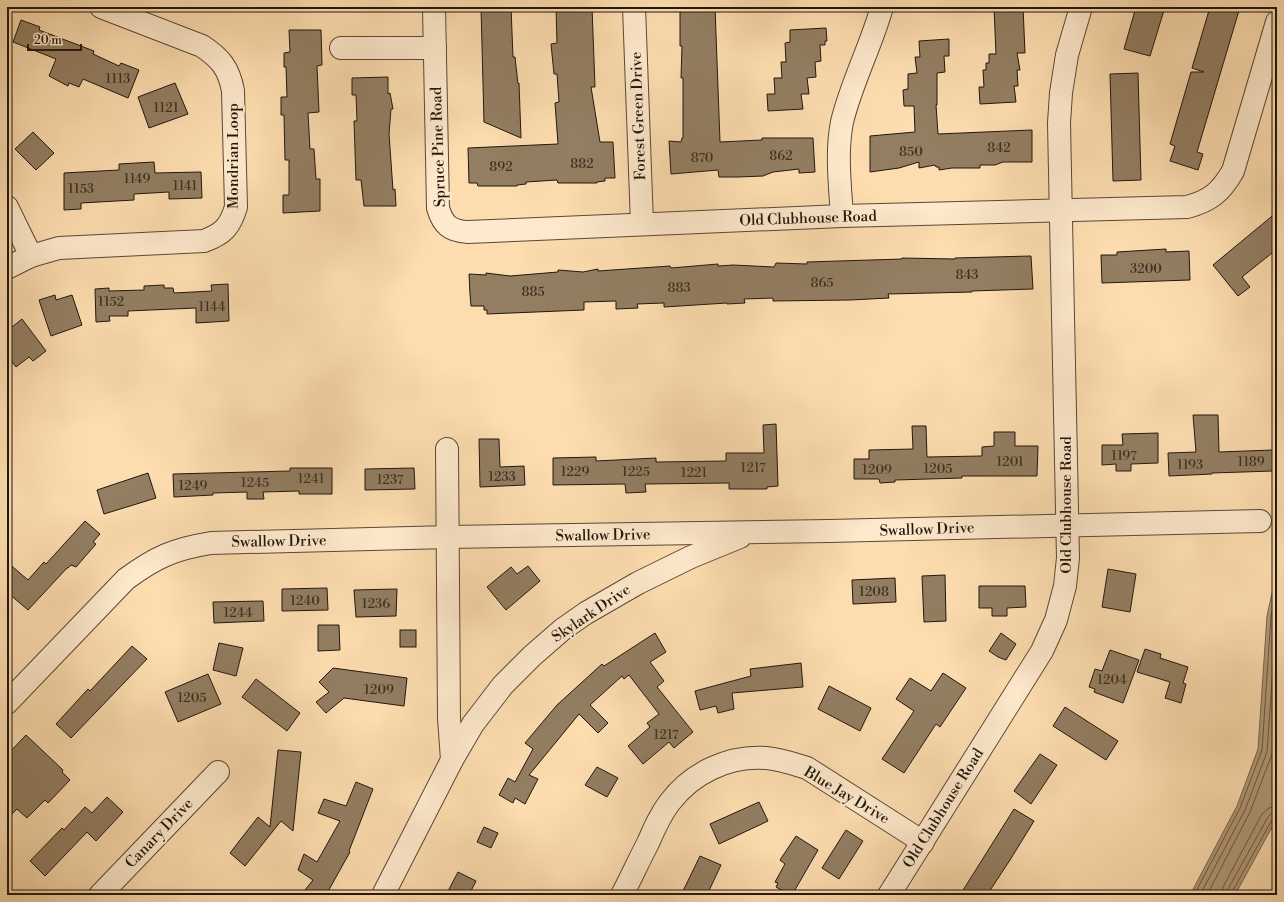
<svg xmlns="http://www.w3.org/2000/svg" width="1284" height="902" viewBox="0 0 1284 902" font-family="'Libre Bodoni',serif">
<rect width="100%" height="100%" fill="#fdddb0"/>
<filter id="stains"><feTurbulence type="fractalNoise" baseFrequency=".005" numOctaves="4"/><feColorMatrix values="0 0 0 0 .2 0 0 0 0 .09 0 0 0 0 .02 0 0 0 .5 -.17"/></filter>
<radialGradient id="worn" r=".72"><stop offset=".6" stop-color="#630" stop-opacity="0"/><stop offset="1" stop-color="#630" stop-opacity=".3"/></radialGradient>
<polygon fill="#b29a79" stroke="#78664e" points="1277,570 1277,818 1235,895 1190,895 1237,806 1258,749 1267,616"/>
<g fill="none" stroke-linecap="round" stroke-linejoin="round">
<g stroke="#6a5843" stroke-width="1">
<polyline points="1194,895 1240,808 1262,750 1271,616 1277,589"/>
<polyline points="1200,895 1245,810 1267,752 1277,611"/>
<polyline points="1207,895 1250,812 1272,754 1277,687"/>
<polyline points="1221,895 1223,887 1262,814 1269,808 1277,806"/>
<polyline points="1227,895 1228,889 1268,817 1272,813 1277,812"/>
<polyline points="1232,895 1232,892 1272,820 1277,817"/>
</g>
</g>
<g fill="#937e62" stroke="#21170d">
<polygon points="481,7 511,7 513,57 515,57 518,84 519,83 521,138 484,122"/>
<polygon points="556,7 592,7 595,87 591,87 600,142 613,142 615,178 605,178 605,181 597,182 597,183 558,183 557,180 526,182 526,184 517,185 517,186 478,186 477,183 469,183 468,148 558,144 555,103 559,102 557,74 554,74 551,44 557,43"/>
<polygon points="680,7 715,7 720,142 762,140 762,138 813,138 815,172 799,173 799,169 773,172 763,176 738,177 719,177 718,170 671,174 669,141 681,142 682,138 683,138 683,78 681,78 682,46 680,46"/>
<polygon points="994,7 1023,7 1025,53 1017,53 1020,70 1017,70 1018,86 1014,86 1016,102 980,104 979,87 984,87 983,70 986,70 986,63 989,63 989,54 996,54"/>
<polygon points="1136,7 1165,7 1150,56 1124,49"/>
<polygon points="1210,7 1240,7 1197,152 1203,154 1198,170 1170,161 1175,146 1170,144 1191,72 1204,72 1192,68"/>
<polygon points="21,20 40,27 39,30 94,51 93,54 119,66 121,63 139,70 128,98 83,79 79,87 69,83 68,86 49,76 56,59 13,42"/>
<polygon points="826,28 827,41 825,41 825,45 820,45 821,61 815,62 816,77 807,78 809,94 801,94 803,109 768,111 767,94 775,94 774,78 782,78 781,62 786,62 785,43 790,42 790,30"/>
<polygon points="289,30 321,30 322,65 317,66 319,112 308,113 310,149 314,149 316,179 320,179 320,211 283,213 283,195 289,195 289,160 285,160 284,115 281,115 281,97 287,97 286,67 284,67 284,53 290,52"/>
<polygon points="949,39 949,56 944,56 945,72 937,73 937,105 936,105 938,134 1032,130 1032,162 1003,162 995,165 980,165 980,168 952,168 939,170 939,167 936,167 935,165 919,168 919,162 899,168 870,172 870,136 915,132 914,106 904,106 903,90 908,89 908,74 917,73 915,57 920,57 919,41"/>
<polygon points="1138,73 1141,180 1113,181 1110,74"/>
<polygon points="388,77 388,94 390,93 393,109 391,109 389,134 393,190 395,189 396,206 364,206 361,180 356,180 354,121 357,121 356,95 352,95 352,78"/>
<polygon points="175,83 188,114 149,128 138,97"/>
<polygon points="33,132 54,153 36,170 15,149"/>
<polygon points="154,162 155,173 201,172 202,198 169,199 169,192 134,194 134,200 81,203 81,209 64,210 64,173 119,170 119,164"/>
<polygon points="1277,212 1277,249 1242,277 1250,287 1238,296 1213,265"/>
<polygon points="1166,249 1166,252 1189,251 1190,280 1102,283 1101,255 1117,255 1117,252"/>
<polygon points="1031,256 1033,289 972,291 972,292 888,294 889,298 850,300 773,301 773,298 744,299 745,303 727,304 727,303 664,307 664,303 637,304 638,308 616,309 616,301 584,302 584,310 487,314 487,310 484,310 484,306 471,306 470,294 469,274 486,275 486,273 510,276 558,272 558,270 583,272 598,269 598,271 670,266 671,268 718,264 718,266 733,265 774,267 776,263 807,264 807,262 902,259 902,258 955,259 955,258"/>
<polygon points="228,284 229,321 196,323 196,308 128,311 128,316 109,316 110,321 96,322 95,289 109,288 109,291 144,290 144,286 164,285 164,288 173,288 174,293 212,291 211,285"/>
<polygon points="55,295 56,300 72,295 82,325 51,336 39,300"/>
<polygon points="22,319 46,351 33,361 29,357 16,367 7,355 7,331"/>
<polygon points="1193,415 1218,415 1219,452 1273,450 1273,471 1212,473 1212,474 1169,476 1168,453 1196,452"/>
<polygon points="776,424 778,486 767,487 767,489 729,489 729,483 645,484 646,492 626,493 625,484 553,485 553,458 596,457 596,461 656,458 656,462 726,461 726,453 764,453 763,425"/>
<polygon points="912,426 926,426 927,457 982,456 982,447 994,446 994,432 1015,432 1015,446 1038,446 1037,476 962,476 962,478 895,480 895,482 880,483 879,479 854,479 854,459 869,459 869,450 913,449"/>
<polygon points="1158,433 1158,463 1131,464 1131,471 1116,471 1116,464 1102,465 1102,445 1123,445 1122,434"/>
<polygon points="479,439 499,439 500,467 524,466 525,485 480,487"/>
<polygon points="290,468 332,468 332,494 299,494 299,491 263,492 264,499 247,499 247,492 213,493 213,495 174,497 173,474 290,471"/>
<polygon points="414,468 415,489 365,490 365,469"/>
<polygon points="148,473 156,498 104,514 97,490"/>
<polygon points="85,521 100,534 93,542 96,544 76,567 71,565 68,568 67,568 28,610 7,592 7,562 28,580 44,562 46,564"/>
<polygon points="528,566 540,581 506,610 487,587 511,567 517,574"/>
<polygon points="1108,569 1136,574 1130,612 1102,607"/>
<polygon points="945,575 946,621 924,622 922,576"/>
<polygon points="895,578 896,602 853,604 852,580"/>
<polygon points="979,586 1025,586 1026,607 1007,608 1007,616 992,616 992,608 979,608"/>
<polygon points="327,588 328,610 282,611 282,589"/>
<polygon points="397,589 396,616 356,617 354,590"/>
<polygon points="263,601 264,621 214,623 213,602"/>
<polygon points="318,625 339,625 340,650 318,651"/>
<rect x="400" y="630" width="16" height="17"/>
<polygon points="655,633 666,652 650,662 664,681 657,687 693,732 674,748 669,742 643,764 628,746 650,727 647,723 659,714 629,675 624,679 622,676 590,705 608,723 598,733 579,714 529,775 538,779 525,804 515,798 513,803 499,795 508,778 515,782 533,749 525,743 557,705 602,664 604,666"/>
<polygon points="1001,633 1016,644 1006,660 998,657 989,651"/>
<polygon points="219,643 243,648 236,676 213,670"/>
<polygon points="132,646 147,659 71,738 56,724 88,689 90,691"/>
<polygon points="1145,649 1161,654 1160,658 1188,667 1183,683 1186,684 1181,703 1165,698 1170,682 1137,672"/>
<polygon points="1110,650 1139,660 1123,703 1094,692 1095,689 1089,687 1095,669 1102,671"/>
<polygon points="801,663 803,687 732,693 734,709 718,713 716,706 700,710 695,691 751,676 750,669"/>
<polygon points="333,668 407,678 404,706 344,698 326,713 316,702 329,692 319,682"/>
<polygon points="943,673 966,688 940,727 936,724 904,773 882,759 914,711 896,699 910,678 931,691"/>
<polygon points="208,674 221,704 178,722 165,692"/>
<polygon points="256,679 300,713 287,731 242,697"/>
<polygon points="829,686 871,708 860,731 818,709"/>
<polygon points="1065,707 1118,741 1106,760 1053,726"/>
<polygon points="26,735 63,770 62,772 70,780 48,803 45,800 27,818 17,809 7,819 7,755"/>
<polygon points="278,750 301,752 293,831 281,821 245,866 230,853 258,817 270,827"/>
<polygon points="1040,754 1057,765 1031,804 1014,791"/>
<polygon points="597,767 618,778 607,797 585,785"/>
<polygon points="356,782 373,789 349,851 350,852 326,895 301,895 313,880 298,870 304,854 317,862 340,821 318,813 324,799 346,806"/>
<polygon points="107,797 123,812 96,841 87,832 45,876 30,861 62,828 64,830 85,807 92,813"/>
<polygon points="759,802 768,821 719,844 710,824"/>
<polygon points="1014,809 1034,821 1010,860 987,895 960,895"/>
<polygon points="484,827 498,833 491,848 477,842"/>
<polygon points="846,830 863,841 839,879 822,868"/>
<polygon points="796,836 818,850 792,895 790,895 776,887 778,883 775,882 785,864 780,860"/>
<polygon points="700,856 721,865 707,895 681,895"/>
<polygon points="458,872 476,881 469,895 446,895"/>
</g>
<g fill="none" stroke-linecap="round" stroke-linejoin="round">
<g stroke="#584836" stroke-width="24">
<g id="minor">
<path d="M 434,7 L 438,208 C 443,225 450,231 468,232 L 842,216 L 1187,207 C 1210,201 1221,192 1233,171 L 1277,22"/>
<polyline points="634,7 642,224"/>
<polyline points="341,48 435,48"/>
<polyline points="7,207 31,256"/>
<path d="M 842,216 C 840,186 836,152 842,122 C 851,84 871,46 882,7"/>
<path d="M 7,268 L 31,256 L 59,248 L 204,241 C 223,234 230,227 236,207 L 233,91 C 229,68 220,58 202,46 L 101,7"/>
<polyline points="447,449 449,718 452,760"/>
<path d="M 7,703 L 126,579 C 156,557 174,549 211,543 L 449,537 L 829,531 L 1260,521"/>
<polyline points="100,895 218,772"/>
<polyline points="383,895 452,760 473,724 503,685 532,656 563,629 586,613 638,583 691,557 740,537"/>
<path d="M 622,895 C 631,878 639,860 648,843 C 654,829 660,815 670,802 C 692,773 729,755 766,758 C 780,759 794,764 807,768 L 923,842"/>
<polyline points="889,895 1042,651 1056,620 1065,586 1068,558 1059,123 1061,93 1067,55 1081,7"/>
</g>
</g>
<use href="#minor" stroke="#fee9cc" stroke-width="22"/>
</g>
<g text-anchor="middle" stroke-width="4" stroke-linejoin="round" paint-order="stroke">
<g font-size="13" fill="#3e3122">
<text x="118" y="83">1113</text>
<text x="166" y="112">1121</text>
<text x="999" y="152">842</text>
<text x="911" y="156">850</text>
<text x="781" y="160">862</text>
<text x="702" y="162">870</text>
<text x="582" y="168">882</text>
<text x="501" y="171">892</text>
<text x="137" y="183">1149</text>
<text x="185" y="190">1141</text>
<text x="81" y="193">1153</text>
<text x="1146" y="273">3200</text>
<text x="967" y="279">843</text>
<text x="822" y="287">865</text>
<text x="679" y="292">883</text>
<text x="533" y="296">885</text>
<text x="111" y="306">1152</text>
<text x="212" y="311">1144</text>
<text x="1124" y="460">1197</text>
<text x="1010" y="466">1201</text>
<text x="1251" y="466">1189</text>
<text x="1190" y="469">1193</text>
<text x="753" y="472">1217</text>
<text x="938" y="473">1205</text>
<text x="877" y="474">1209</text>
<text x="575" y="476">1229</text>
<text x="636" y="476">1225</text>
<text x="694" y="477">1221</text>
<text x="502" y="481">1233</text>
<text x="311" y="483">1241</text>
<text x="390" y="484">1237</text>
<text x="255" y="487">1245</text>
<text x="193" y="490">1249</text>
<text x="874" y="596">1208</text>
<text x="305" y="605">1240</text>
<text x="376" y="608">1236</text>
<text x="238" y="617">1244</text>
<text x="1112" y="684">1204</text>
<text x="379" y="694">1209</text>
<text x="192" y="702">1205</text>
<text x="666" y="739">1217</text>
</g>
<g font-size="15" fill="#21170d" stroke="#fee9cc">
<text transform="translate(638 116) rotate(-92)" y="5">Forest Green Drive</text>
<text transform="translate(438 147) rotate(-92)" y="5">Spruce Pine Road</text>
<text transform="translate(233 156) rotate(-90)" y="5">Mondrian Loop</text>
<text transform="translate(808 218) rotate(-2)" y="5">Old Clubhouse Road</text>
<text transform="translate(1066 505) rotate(-90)" y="5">Old Clubhouse Road</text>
<text transform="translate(927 529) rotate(-2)" y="5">Swallow Drive</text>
<text transform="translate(603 535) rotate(-1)" y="5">Swallow Drive</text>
<text transform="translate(279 541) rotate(-1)" y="5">Swallow Drive</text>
<text transform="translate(591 613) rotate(-34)" y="5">Skylark Drive</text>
<text transform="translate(847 795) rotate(31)" y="5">Blue Jay Drive</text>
<text transform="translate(943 808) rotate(-58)" y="5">Old Clubhouse Road</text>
<text transform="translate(159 833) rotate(-46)" y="5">Canary Drive</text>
</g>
</g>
<rect width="1284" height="902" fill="none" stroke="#fdddb0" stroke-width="24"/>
<rect x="8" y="8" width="1268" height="886" fill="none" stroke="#21170d" stroke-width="2"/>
<rect x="12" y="12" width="1260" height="878" fill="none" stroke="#21170d"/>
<path d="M28 44v6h53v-6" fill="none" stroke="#21170d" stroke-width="2"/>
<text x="34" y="44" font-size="12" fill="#21170d" stroke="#fee9cc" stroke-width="3" paint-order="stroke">20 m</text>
<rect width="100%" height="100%" filter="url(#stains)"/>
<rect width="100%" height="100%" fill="url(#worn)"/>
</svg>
